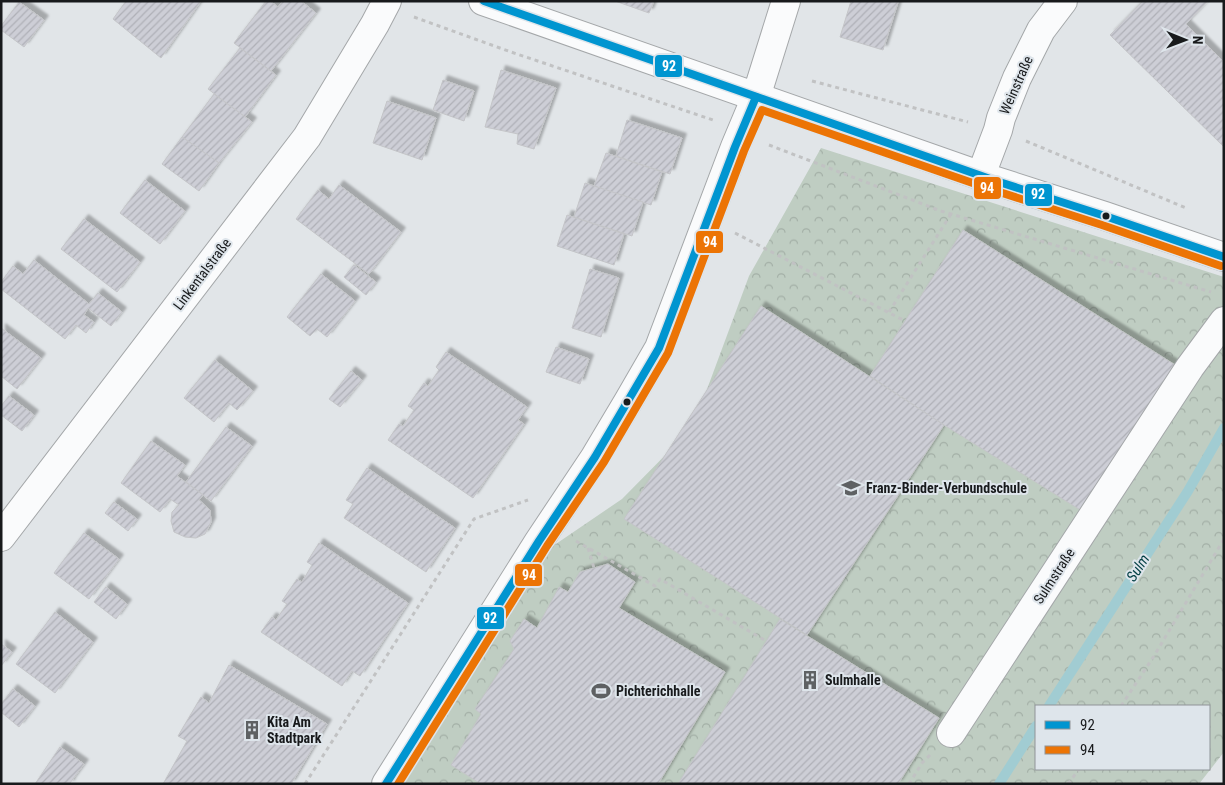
<svg xmlns="http://www.w3.org/2000/svg" width="1225" height="785" viewBox="0 0 1225 785" font-family="'Roboto Condensed',sans-serif">
<defs>
<pattern id="park-crowns" width="20" height="18" patternUnits="userSpaceOnUse" patternTransform="scale(1.25)"><rect width="20" height="18" fill="#bfcdc2"/><path d="M2 6a3 3 0 1 1 6 0M12 15a3 3 0 1 1 6 0" fill="none" stroke="#a3afa6"/></pattern>
<pattern id="building-hatch" width="6" height="6" patternUnits="userSpaceOnUse" patternTransform="scale(1.25)"><rect width="6" height="6" fill="#cdced6"/><path d="M-1 1l2-2M0 6l6-6M5 7l2-2" fill="none" stroke="#afb0b7"/></pattern>
<filter id="shadow"><feDropShadow dx="4.5" dy="-4.5" stdDeviation="1" flood-color="#0004"/></filter>
</defs>
<rect width="100%" height="100%" fill="#e1e5e8"/>
<path fill="url(#park-crowns)" fill-rule="evenodd" d="M 821,148 L 1224,277 L 1224,752 L 1199,784 L 401,784 L 550,548 L 622,499 L 693,427 L 749,276 ZM 1036,706 L 1209,706 L 1209,769 L 1036,769 Z"/>
<g fill="none" stroke-linecap="round" stroke-linejoin="round">
<g stroke="#a1ccd2" stroke-width="10">
<polyline points="1049,706 1188,491 1224,428"/>
<polyline points="999,784 1036,726"/>
</g>
</g>
<g fill="url(#building-hatch)" stroke="#c4c5c8" filter="url(#shadow)">
<polygon points="126,1 201,1 161,58 113,19"/>
<polygon points="266,1 270,1 278,7 283,1 301,1 316,13 271,71 234,43"/>
<polygon points="615,1 654,1 649,13"/>
<polygon points="851,1 895,1 898,2 883,50 840,37"/>
<polygon points="1143,1 1208,1 1186,24 1224,62 1223,146 1110,35"/>
<polygon points="19,2 44,20 24,47 1,30 1,26"/>
<polygon points="240,48 276,75 245,117 208,89"/>
<polygon points="501,70 556,88 534,149 517,144 518,134 485,127"/>
<polygon points="443,80 474,91 464,121 433,110"/>
<polygon points="214,94 252,122 219,163 182,137"/>
<polygon points="387,101 436,118 422,160 373,143"/>
<polygon points="627,120 682,138 670,174 616,156"/>
<polygon points="182,137 219,163 199,191 162,164"/>
<polygon points="606,153 662,172 651,205 594,186"/>
<polygon points="145,180 185,211 160,244 120,213"/>
<polygon points="585,183 643,202 632,236 574,217"/>
<polygon points="339,185 401,232 369,274 296,219 318,190 329,199"/>
<polygon points="567,215 624,234 614,265 557,246"/>
<polygon points="84,219 140,262 117,292 61,249"/>
<polygon points="963,230 1175,365 1082,511 944,425 870,376"/>
<polygon points="34,260 89,304 98,293 122,312 111,326 88,308 84,315 94,322 86,333 76,325 65,339 1,289 1,282 13,266 23,274"/>
<polygon points="354,265 376,282 366,295 344,277"/>
<polygon points="590,269 619,278 601,337 572,328"/>
<polygon points="321,274 355,301 327,337 317,329 310,336 287,317"/>
<polygon points="761,306 944,425 807,635 624,519"/>
<polygon points="1,328 41,358 17,389 1,376"/>
<polygon points="556,347 589,359 580,384 546,372"/>
<polygon points="446,352 527,407 518,420 524,424 473,498 388,440 399,424 403,426 414,410 408,406 424,383 428,386 439,370 436,367"/>
<polygon points="215,360 253,391 237,410 229,403 214,422 184,398"/>
<polygon points="351,371 362,380 340,407 329,399"/>
<polygon points="9,396 34,415 22,431 1,415 1,406"/>
<polygon points="226,427 252,446 211,501 186,482"/>
<polygon points="151,441 185,465 177,476 203,495 199,500 210,510 211,522 205,534 196,538 185,537 174,532 171,521 172,512 179,505 170,499 160,512 121,483"/>
<polygon points="367,468 455,528 426,572 344,518 353,504 346,500"/>
<polygon points="114,502 137,519 128,531 105,513"/>
<polygon points="84,533 119,559 89,599 54,573"/>
<polygon points="319,543 408,603 360,676 352,671 342,686 261,632 272,617 276,620 287,604 282,601 297,579 302,582 312,565 307,562"/>
<polygon points="608,564 635,582 619,608 725,672 658,784 481,784 451,765 481,714 475,709 514,649 510,641 524,619 537,628 559,587 568,592 580,572"/>
<polygon points="106,587 127,604 116,619 94,602"/>
<polygon points="55,612 93,642 55,693 16,664"/>
<polygon points="780,619 939,718 898,784 678,784"/>
<polygon points="1,644 12,652 1,666"/>
<polygon points="229,665 327,724 291,784 163,784 187,741 178,736 201,697 209,703"/>
<polygon points="13,689 35,706 19,727 1,712 1,704"/>
<polygon points="60,747 84,764 70,783 71,784 35,784"/>
</g>
<g fill="none" stroke-linecap="round" stroke-linejoin="round">
<g stroke="#a4a7a9" stroke-width="30">
<g id="minor">
<polyline points="483,1 993,180 1105,216 1224,257"/>
<polyline points="981,175 998,130 1001,118 1017,78 1041,30 1063,1"/>
<polyline points="1,537 307,137 375,24 387,1"/>
<polyline points="951,733 1190,367 1224,321"/>
<polyline points="386,784 539,541 595,457 629,400 659,348 735,147 756,97 786,1"/>
</g>
</g>
<g stroke="#c1c2c3" stroke-width="3" stroke-dasharray="4 4" stroke-linecap="butt">
<polyline points="414,17 511,52 713,120"/>
<polyline points="812,81 968,122"/>
<polyline points="1026,141 1186,208"/>
<polyline points="769,145 941,211 1211,292"/>
<polyline points="735,233 905,321"/>
<polyline points="889,312 951,214"/>
<polyline points="576,541 655,586 660,579 766,641"/>
<polyline points="588,548 594,568"/>
<polyline points="1121,706 1154,656 1224,539"/>
<polyline points="305,784 474,519 528,500"/>
<polyline points="909,784 922,763 930,755"/>
<polyline points="1068,784 1079,769"/>
</g>
<use href="#minor" stroke="#fafbfc" stroke-width="28"/>
<g stroke="#dee5eb" stroke-width="11">
<g id="bus-1">
<polyline points="484,1 993,180 1105,216 1224,257"/>
<polyline points="386,784 539,541 595,457 659,348 735,147 756,97"/>
</g>
</g>
<g stroke="#dee5eb" stroke-width="11">
<polyline id="bus-2" points="398,784 547,546 604,462 668,353 744,151 762,110 990,189 1102,225 1221,266"/>
</g>
<use href="#bus-1" stroke="#0095d0" stroke-width="8"/>
<use href="#bus-2" stroke="#ec7405" stroke-width="8"/>
</g>
<defs>
<g id="school-bare" transform="scale(1.5)"><path d="M0-5L7-2L0 1L-7-2ZM-4 1L0 2.5L4 1V4Q0 6-4 4Z" fill="#5e6163" stroke="#dee5eb" stroke-width="2.5" paint-order="stroke"/></g>
<g id="building-bare" transform="scale(1.5)"><path d="M-4-6H4V6H1V3H-1V6H-4ZM-2.5-4.3h1.7v1.8h-1.7ZM.8-4.3h1.7v1.8H.8ZM-2.5-1h1.7V.8h-1.7ZM.8-1h1.7V.8H.8Z" fill="#5e6163" stroke="#dee5eb" stroke-width="2.5" paint-order="stroke"/></g>
<g id="stadium-bare" transform="scale(1.5)"><path d="M0-5a6.5 5 0 1 0 0 10a6.5 5 0 1 0 0-10ZM-3.5-1.8h7v3.6h-7Z" fill="#5e6163" stroke="#dee5eb" stroke-width="2.5" paint-order="stroke"/></g>
</defs>
<g fill-rule="evenodd">
<use href="#school-bare" x="851" y="488"/>
<use href="#building-bare" x="810" y="680"/>
<use href="#stadium-bare" x="601" y="691"/>
<use href="#building-bare" x="252" y="730"/>
</g>
<g fill="#181a1c" stroke="#dee5eb" stroke-width="2">
<circle cx="1106" cy="216" r="4.5"/>
<circle cx="627" cy="402" r="4.5"/>
</g>
<g text-anchor="middle" stroke-width="4" stroke-linejoin="round" paint-order="stroke">
<g font-size="14" fill="#181a1c" stroke="#dee5eb">
<text transform="translate(1016 85) rotate(-66)" y="5">Weinstraße</text>
<text transform="translate(202 274) rotate(-53)" y="5">Linkentalstraße</text>
<text transform="translate(1054 576) rotate(-57)" y="5">Sulmstraße</text>
</g>
<g font-size="14" font-weight="bold" fill="#181a1c" stroke="#dee5eb" text-anchor="start">
<text x="866" y="493">Franz-Binder-Verbundschule</text>
<text x="825" y="685">Sulmhalle</text>
<text x="616" y="696">Pichterichhalle</text>
<text x="267" y="727">Kita Am<tspan x="267" dy="16">Stadtpark</tspan></text>
</g>
<g font-size="15" font-style="italic" fill="#054146" stroke="#dee5eb">
<text transform="translate(1138 568) rotate(-57)" y="5">Sulm</text>
</g>
</g>
<g stroke="#dee5eb" stroke-width="2">
<rect x="654" y="54" width="29" height="24" rx="5" fill="#0095d0"/>
<rect x="973" y="176" width="29" height="24" rx="5" fill="#ec7405"/>
<rect x="1024" y="183" width="29" height="24" rx="5" fill="#0095d0"/>
<rect x="695" y="230" width="29" height="24" rx="5" fill="#ec7405"/>
<rect x="514" y="563" width="29" height="24" rx="5" fill="#ec7405"/>
<rect x="476" y="606" width="29" height="24" rx="5" fill="#0095d0"/>
</g>
<g font-size="14" text-anchor="middle" font-weight="bold" fill="#fff">
<text x="669" y="71">92</text>
<text x="987" y="193">94</text>
<text x="1038" y="199">92</text>
<text x="710" y="247">94</text>
<text x="529" y="580">94</text>
<text x="490" y="623">92</text>
</g>
<rect width="1225" height="785" fill="none" stroke="#181a1c" stroke-width="5"/>
<rect x="1035" y="705" width="175" height="65" fill="#dee5eb" stroke="#8f9498"/>
<rect x="1045" y="721" width="25" height="8" fill="#0095d0" stroke="#8f9498"/>
<text x="1080" y="730" font-size="15" fill="#181a1c">92</text>
<rect x="1045" y="746" width="25" height="8" fill="#ec7405" stroke="#8f9498"/>
<text x="1080" y="755" font-size="15" fill="#181a1c">94</text>
<g transform="translate(1185 40) rotate(91)" stroke="#dee5eb" stroke-width="4" paint-order="stroke">
<path d="M0-4L9 19L0 12L-9 19Z" fill="#181a1c"/>
<text y="-8" font-size="14" font-weight="bold" text-anchor="middle" fill="#181a1c">N</text>
</g>
</svg>
